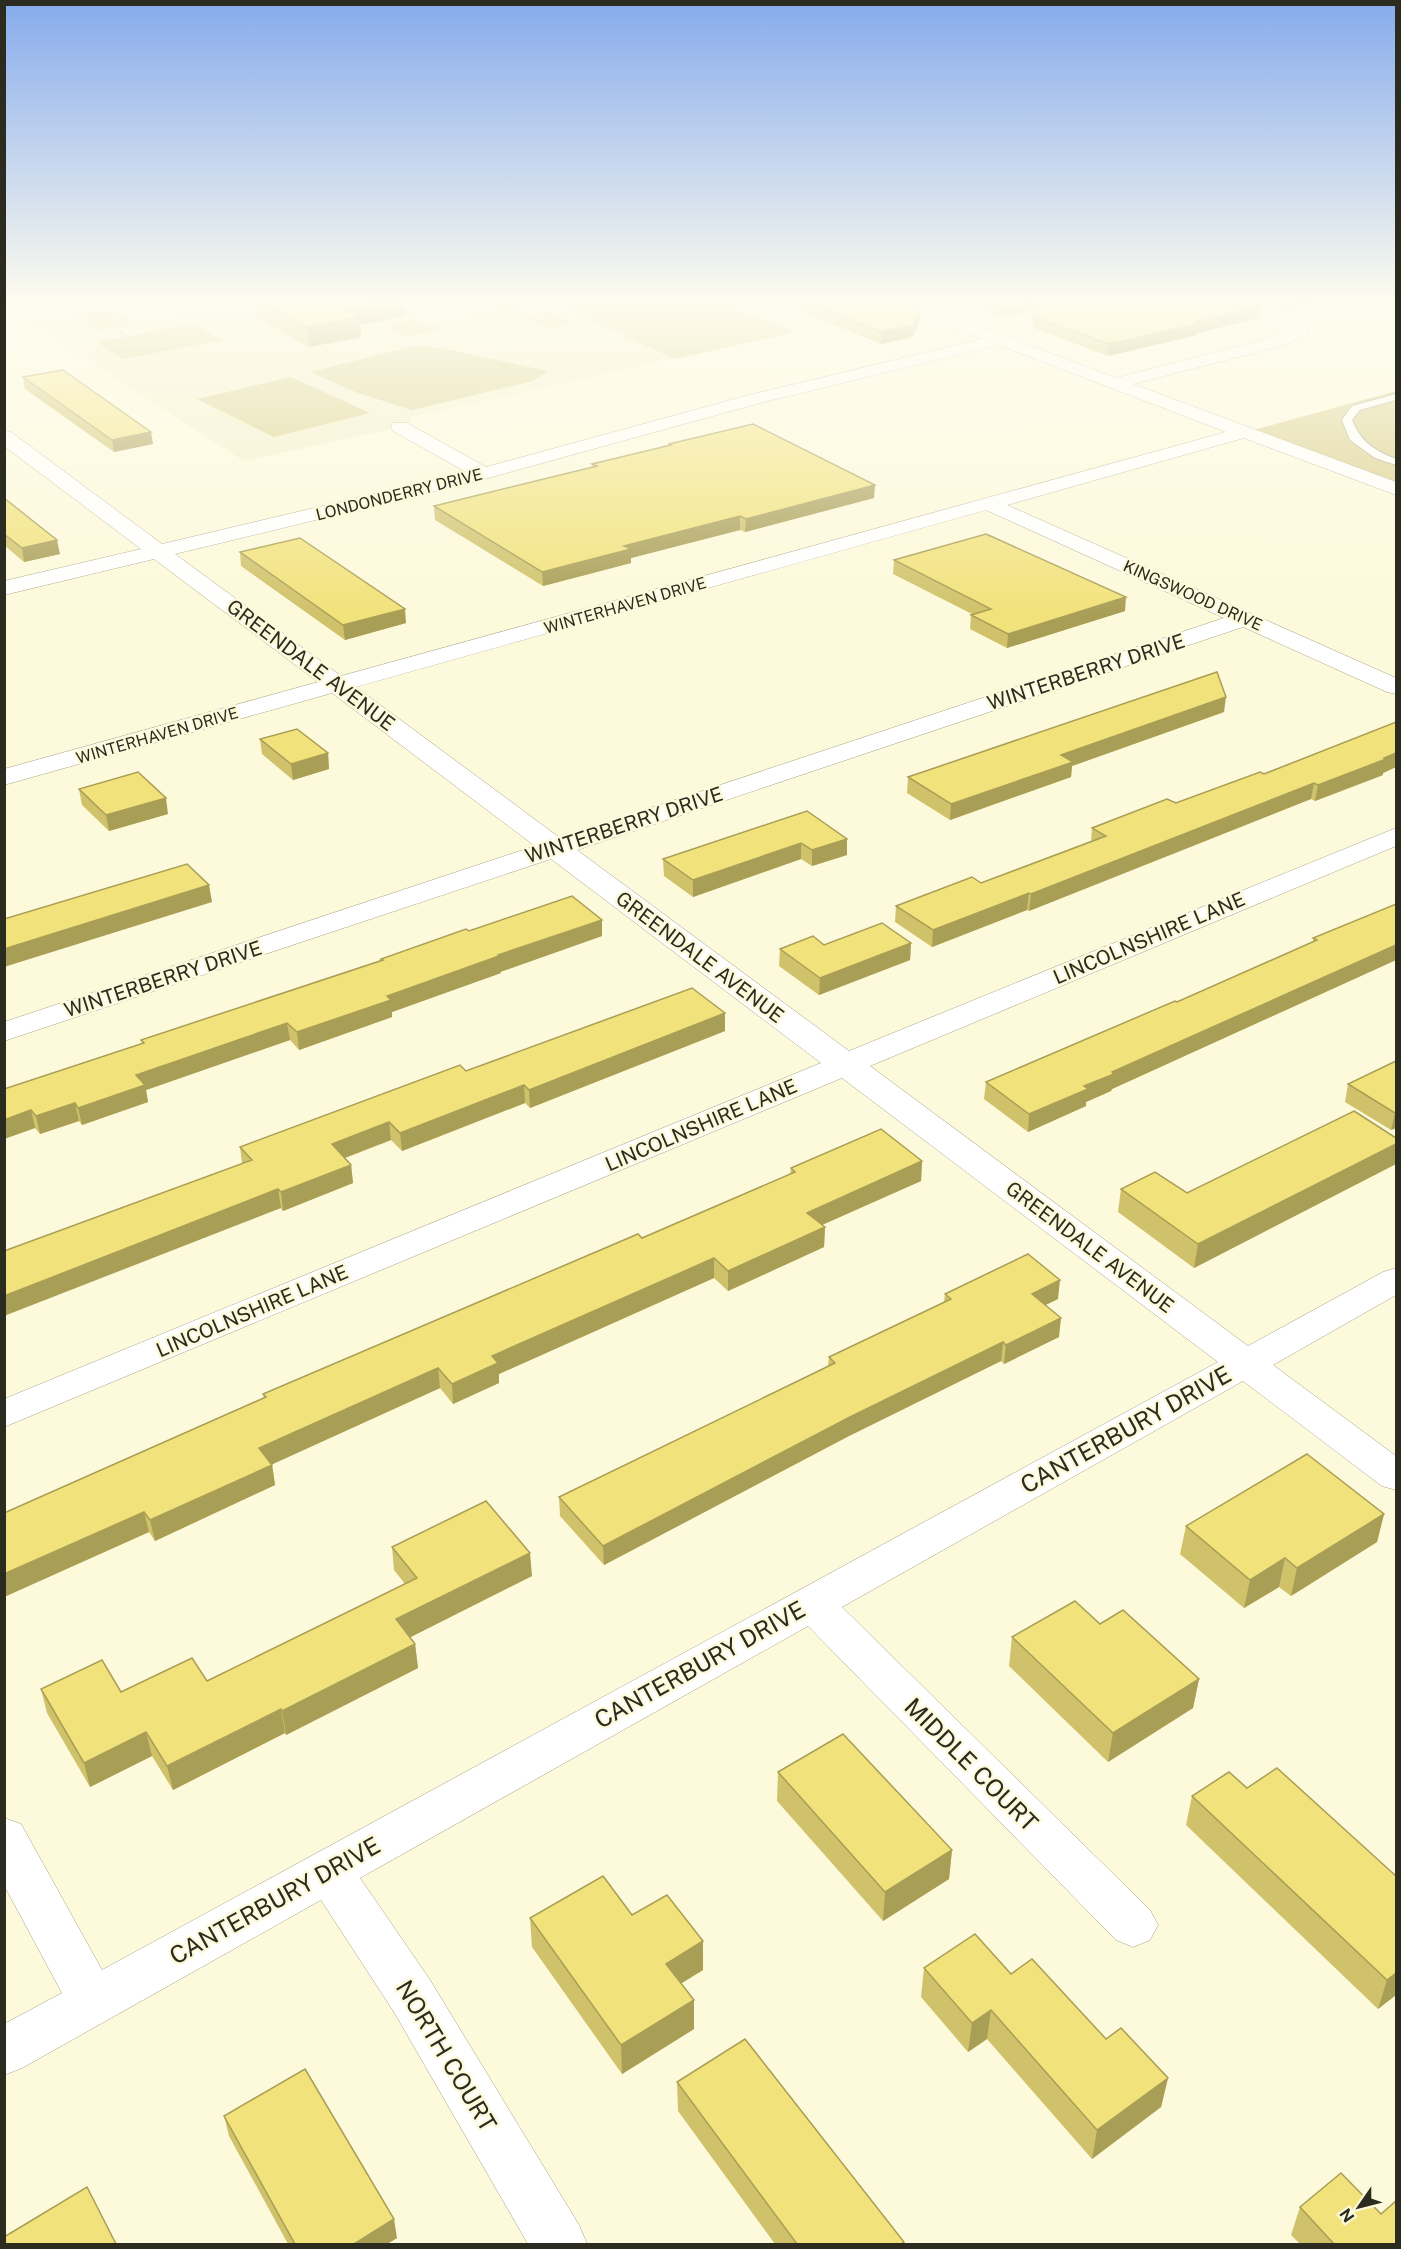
<svg xmlns="http://www.w3.org/2000/svg" width="1401" height="2249" viewBox="0 0 1401 2249" font-family="'Public Sans',sans-serif">
<rect width="100%" height="100%" fill="#fdf9db"/>
<polygon fill="#f4efca" points="4,301 718,301 795,332 410,417 411,423 400,427 244,461 5,306"/>
<g fill="#d7cc86">
<polygon points="549,301 718,301 795,332 675,359"/>
<polygon points="511,305 529,313 487,321 472,313"/>
<polygon points="110,308 136,324 97,330 74,315"/>
<polygon points="548,311 574,323 548,329 522,317"/>
<path d="M 413,319 C 423,324 432,325 442,329 L 404,337 L 389,330 L 391,327 L 386,324 Z"/>
<polygon points="195,324 222,340 123,359 97,342"/>
<polygon points="414,346 441,348 548,371 533,381 412,410 358,393 310,372"/>
<polygon points="291,377 370,413 274,437 197,399"/>
<polygon points="1396,391 1396,489 1246,432"/>
</g>
<g fill="none" stroke-linecap="round" stroke-linejoin="round">
<g stroke="#a7a387" stroke-width="2">
<path id="service" d="M 1396,394 L 1396,400 L 1360,410 L 1352,420 C 1361,442 1375,451 1396,459 L 1396,465 L 1375,458 L 1350,440 L 1342,420 L 1352,406 Z"/>
</g>
<g stroke="#a7a387" stroke-width="1">
<path id="minor" d="M 888,301 L 912,301 L 1116,378 L 1270,338 L 1292,329 L 1284,324 L 1229,304 L 1227,301 C 1250,301 1296,308 1310,328 L 1306,336 L 1282,346 L 1133,384 L 1396,482 L 1396,495 L 1244,438 L 1007,505 L 1396,678 L 1396,694 L 1387,692 L 1243,627 L 577,850 L 849,1051 L 1396,828 L 1396,846 L 870,1066 L 1248,1346 L 1383,1272 L 1396,1268 L 1396,1295 L 1273,1365 L 1396,1456 L 1396,1490 L 1382,1486 L 1243,1381 L 842,1607 L 1150,1910 L 1158,1925 L 1150,1940 L 1133,1947 L 1116,1940 L 808,1626 L 360,1878 L 430,1980 L 579,2225 L 587,2244 L 528,2244 L 394,2012 L 321,1900 L 22,2068 L 4,2075 L 4,2024 L 62,1993 L 4,1885 L 4,1818 L 21,1824 L 102,1970 L 1218,1362 L 842,1078 L 4,1427 L 4,1399 L 821,1063 L 551,859 L 4,1041 L 4,1022 L 535,846 L 332,693 L 4,785 L 4,769 L 318,682 L 154,559 L 4,595 L 4,581 L 141,549 L 4,446 L 4,430 L 11,432 L 162,544 L 466,472 L 393,431 L 391,427 L 393,423 L 407,423 L 486,467 L 749,395 L 982,339 L 890,304 ZM 999,345 L 1226,432 L 341,676 L 175,554 L 481,480 L 760,403 ZM 986,510 L 1224,618 L 560,838 L 356,687 Z"/>
</g>
<g stroke="#a8a58f" stroke-width="2" stroke-dasharray="2 1.5" stroke-linecap="butt">
<path d="M 162,301 C 187,329 227,313 260,313"/>
<polyline points="115,327 126,336"/>
</g>
<use href="#service" fill="#fff" fill-rule="evenodd"/>
<use href="#minor" fill="#fff" fill-rule="evenodd"/>
</g>
<g fill="#d0c26a">
<polygon points="246,301 405,301 406,316 360,325 361,337 309,347 256,317 255,306"/>
<polygon points="776,301 907,301 921,307 920,318 913,337 881,344"/>
<polygon points="961,301 1248,301 1261,306 1260,318 1197,333 1197,335 1108,356 1034,328 1030,311 1003,317"/>
<polygon points="1253,301 1325,301 1288,310 1260,302"/>
<polygon points="23,377 153,444 114,452 25,389"/>
<polygon points="669,444 874,498 745,532 740,530 631,558 631,563 543,586 435,520 434,506 593,467 592,464 669,446"/>
<polygon points="4,498 60,554 24,562 4,545"/>
<polygon points="240,552 406,623 345,640 241,566"/>
<polygon points="894,560 1125,611 1007,648 970,629 971,615 972,614 893,574"/>
<polygon points="1224,712 1072,766 1071,777 950,820 907,793 908,777"/>
<polygon points="1396,722 1396,767 1383,773 1383,775 1315,801 1311,799 1029,911 1027,910 932,947 895,922 896,906 981,883 1091,841 1092,828 1176,803 1264,774"/>
<polygon points="260,739 328,753 329,769 293,780 262,754"/>
<polygon points="79,789 168,814 109,831 82,805"/>
<polygon points="807,811 847,839 847,855 812,866 801,859 693,897 664,876 663,859"/>
<polygon points="1396,904 1396,960 1112,1089 1111,1091 1086,1102 1086,1106 1028,1132 984,1099 986,1082 1177,1002 1313,942 1313,938"/>
<polygon points="602,920 602,936 500,972 501,973 392,1012 392,1017 299,1050 290,1040 146,1090 148,1102 82,1125 79,1121 40,1134 35,1128 4,1139 4,1089 142,1043 141,1040 381,961 381,959 469,931"/>
<polygon points="911,943 910,960 819,995 779,966 780,949 824,945"/>
<polygon points="725,1013 725,1031 530,1108 525,1103 402,1151 391,1140 345,1158 351,1165 353,1183 283,1211 242,1163 240,1147 466,1071"/>
<polygon points="1396,1061 1396,1128 1391,1130 1345,1102 1348,1084"/>
<polygon points="922,1161 921,1181 822,1225 825,1227 824,1247 728,1291 714,1278 499,1374 499,1383 453,1404 440,1388 272,1464 275,1485 155,1541 149,1532 4,1597 4,1513 264,1398 263,1394 642,1238 790,1174 791,1168"/>
<polygon points="1396,1164 1194,1268 1118,1212 1121,1189 1187,1193"/>
<polygon points="945,1294 1058,1299 1045,1305 1059,1337 1004,1364 1001,1361 849,1436 604,1565 560,1516 559,1497 828,1366 829,1357 944,1302"/>
<polygon points="1384,1514 1377,1542 1291,1596 1279,1587 1244,1608 1180,1554 1186,1526"/>
<polygon points="392,1547 532,1576 410,1637 415,1644 418,1668 286,1735 285,1733 173,1790 152,1756 90,1787 47,1713 41,1689 121,1692 207,1681 405,1584 394,1570"/>
<polygon points="1100,1624 1199,1679 1193,1708 1108,1762 1009,1666 1012,1637"/>
<polygon points="778,1772 952,1850 949,1879 883,1921 777,1801"/>
<polygon points="1247,1788 1396,1876 1396,1995 1378,2009 1186,1825 1192,1796"/>
<polygon points="632,1915 703,1970 681,1983 694,2000 694,2029 622,2074 532,1947 530,1918"/>
<polygon points="924,1968 1011,1974 1106,2039 1168,2078 1161,2107 1092,2159 987,2039 968,2052 921,1997"/>
<polygon points="677,2082 903,2244 775,2244 678,2111"/>
<polygon points="224,2116 397,2238 387,2244 288,2244 229,2136"/>
<polygon points="1300,2207 1381,2214 1396,2244 1300,2244 1291,2235"/>
</g>
<g fill="#a99e56">
<polygon points="380,301 405,301 406,316 360,325 361,337 309,347 307,327 343,308"/>
<polygon points="1023,301 1031,301 1030,311 1003,317 1004,306"/>
<polygon points="1290,301 1325,301 1288,310"/>
<polygon points="1261,306 1260,318 1197,333 1197,335 1108,356 1109,344"/>
<polygon points="921,307 920,318 913,337 881,344 882,332"/>
<polygon points="151,432 153,444 114,452 112,440"/>
<polygon points="875,485 874,498 745,532 746,519"/>
<polygon points="740,516 740,530 631,558 631,563 543,586 542,572 624,546"/>
<polygon points="57,540 60,554 24,562 22,548"/>
<polygon points="1126,597 1125,611 1007,648 1008,634"/>
<polygon points="405,609 406,623 345,640 343,625"/>
<polygon points="1226,697 1224,712 1072,766 1071,777 950,820 951,804 1061,755"/>
<polygon points="328,753 329,769 293,780 291,764"/>
<polygon points="1396,753 1396,767 1383,773 1383,775 1315,801 1318,785"/>
<polygon points="1314,783 1311,799 1029,911 1031,894"/>
<polygon points="166,798 168,814 109,831 106,815"/>
<polygon points="847,839 847,855 812,866 812,850"/>
<polygon points="801,843 801,859 693,897 693,880"/>
<polygon points="209,885 212,902 4,967 4,949"/>
<polygon points="1029,893 1027,910 932,947 933,930"/>
<polygon points="602,920 602,936 500,972 501,973 392,1012 392,1017 299,1050 297,1032 387,996 498,955"/>
<polygon points="911,943 910,960 819,995 820,978"/>
<polygon points="1396,945 1396,960 1112,1089 1111,1091 1086,1102 1086,1106 1028,1132 1029,1114 1112,1072"/>
<polygon points="725,1013 725,1031 530,1108 529,1090"/>
<polygon points="287,1023 290,1040 146,1090 148,1102 82,1125 78,1108 136,1075"/>
<polygon points="524,1085 525,1103 402,1151 400,1133"/>
<polygon points="75,1103 79,1121 40,1134 36,1116"/>
<polygon points="31,1110 35,1128 4,1139 4,1120"/>
<polygon points="1396,1112 1396,1128 1391,1130 1395,1113"/>
<polygon points="389,1122 391,1140 334,1162 332,1144"/>
<polygon points="1396,1144 1396,1164 1194,1268 1198,1244"/>
<polygon points="922,1161 921,1181 806,1232 807,1213"/>
<polygon points="351,1165 353,1183 283,1211 281,1192"/>
<polygon points="278,1189 281,1208 4,1316 4,1296"/>
<polygon points="825,1227 824,1247 728,1291 728,1271"/>
<polygon points="714,1258 714,1278 499,1374 499,1383 453,1404 452,1384 492,1356"/>
<polygon points="1060,1280 1058,1299 1029,1313 1032,1294"/>
<polygon points="1061,1318 1059,1337 1004,1364 1006,1345"/>
<polygon points="1003,1342 1001,1361 849,1436 604,1565 603,1546 850,1417"/>
<polygon points="438,1368 440,1388 262,1469 259,1448"/>
<polygon points="272,1465 275,1485 155,1541 150,1520"/>
<polygon points="144,1512 149,1532 4,1597 4,1574"/>
<polygon points="1384,1514 1377,1542 1291,1596 1297,1568"/>
<polygon points="530,1553 532,1576 399,1643 396,1619"/>
<polygon points="1285,1558 1279,1587 1244,1608 1250,1580"/>
<polygon points="415,1644 418,1668 286,1735 282,1711"/>
<polygon points="1199,1679 1193,1708 1108,1762 1113,1733"/>
<polygon points="281,1709 285,1733 173,1790 167,1766"/>
<polygon points="146,1732 152,1756 90,1787 84,1763"/>
<polygon points="952,1850 949,1879 883,1921 885,1892"/>
<polygon points="703,1941 703,1970 666,1993 666,1964"/>
<polygon points="1396,1973 1396,1995 1378,2009 1387,1980"/>
<polygon points="694,2000 694,2029 622,2074 621,2045"/>
<polygon points="991,2010 987,2039 968,2052 972,2023"/>
<polygon points="1168,2078 1161,2107 1092,2159 1097,2130"/>
<polygon points="394,2219 397,2238 387,2244 354,2244"/>
</g>
<g fill="#f2e27b" stroke="#a99e56" stroke-width="1.5">
<polygon points="260,301 380,301 343,308 360,317 307,327"/>
<polygon points="804,301 907,301 921,307 914,325 882,332"/>
<polygon points="992,301 1023,301 1004,306"/>
<polygon points="1031,301 1248,301 1261,306 1195,322 1198,324 1109,344 1035,317"/>
<polygon points="63,370 151,432 112,440 23,377"/>
<polygon points="753,424 875,485 746,519 740,516 624,546 631,549 542,572 434,506 597,466 592,464 671,445 669,444"/>
<polygon points="4,498 57,540 22,548 4,534"/>
<polygon points="986,534 1126,597 1008,634 971,615 991,609 894,560"/>
<polygon points="300,538 405,609 343,625 240,552"/>
<polygon points="1217,672 1226,697 1061,755 1073,762 951,804 908,777"/>
<polygon points="1396,722 1396,753 1384,758 1386,759 1318,785 1314,783 1031,894 1029,893 933,930 896,906 972,877 981,883 1106,836 1092,828 1167,799 1176,803 1260,772 1264,774"/>
<polygon points="297,729 328,753 291,764 260,739"/>
<polygon points="138,772 166,798 106,815 79,789"/>
<polygon points="807,811 847,839 812,850 801,843 693,880 663,859"/>
<polygon points="187,864 209,885 4,949 4,919"/>
<polygon points="572,896 602,920 498,955 499,956 387,996 391,1000 297,1032 287,1023 136,1075 145,1085 78,1108 75,1103 36,1116 31,1110 4,1120 4,1089 144,1043 141,1040 383,960 381,959 466,929 469,931"/>
<polygon points="1396,904 1396,945 1112,1072 1114,1074 1084,1086 1088,1089 1029,1114 986,1082 1175,1001 1177,1002 1317,940 1313,938"/>
<polygon points="882,923 911,943 820,978 780,949 813,936 824,945"/>
<polygon points="692,988 725,1013 529,1090 524,1085 400,1133 389,1122 332,1144 351,1165 281,1192 278,1189 4,1296 4,1251 252,1160 240,1147 460,1065 466,1071"/>
<polygon points="1396,1061 1396,1112 1395,1113 1348,1084"/>
<polygon points="1354,1111 1396,1138 1396,1144 1198,1244 1121,1189 1155,1172 1187,1193"/>
<polygon points="881,1129 922,1161 807,1213 825,1227 728,1271 714,1258 492,1356 498,1363 452,1384 438,1368 259,1448 272,1465 150,1520 144,1512 4,1574 4,1513 266,1397 263,1394 638,1234 642,1238 795,1172 791,1168"/>
<polygon points="1028,1254 1060,1280 1032,1294 1061,1318 1006,1345 1003,1342 850,1417 603,1546 559,1497 835,1363 829,1357 951,1299 945,1294"/>
<polygon points="1307,1454 1384,1514 1297,1568 1285,1558 1250,1580 1186,1526"/>
<polygon points="486,1501 530,1553 396,1619 415,1644 282,1711 281,1709 167,1766 146,1732 84,1763 41,1689 102,1660 121,1692 192,1658 207,1681 417,1578 392,1547"/>
<polygon points="1075,1601 1100,1624 1123,1610 1199,1679 1113,1733 1012,1637"/>
<polygon points="843,1734 952,1850 885,1892 778,1772"/>
<polygon points="1277,1768 1396,1876 1396,1973 1387,1980 1192,1796 1229,1772 1247,1788"/>
<polygon points="603,1876 632,1915 667,1895 703,1941 666,1964 694,2000 621,2045 530,1918"/>
<polygon points="975,1934 1011,1974 1032,1959 1106,2039 1121,2028 1168,2078 1097,2130 991,2010 972,2023 924,1968"/>
<polygon points="745,2039 904,2242 901,2244 797,2244 677,2082"/>
<polygon points="305,2069 394,2219 354,2244 295,2244 224,2116"/>
<polygon points="1341,2173 1381,2214 1396,2201 1396,2244 1334,2244 1300,2207"/>
<polygon points="87,2187 116,2244 4,2244 4,2237"/>
</g>
<linearGradient id="sky" x2="0" y2="1"><stop stop-color="#86abec"/><stop offset="0.49" stop-color="#fefcef"/><stop offset="1" stop-color="#fefcef" stop-opacity="0"/></linearGradient>
<rect width="1401" height="616" fill="url(#sky)"/>
<g text-anchor="middle" stroke-width="5" stroke-linejoin="round" paint-order="stroke">
<g font-size="16" fill="#2c2b20" stroke="#fdf9db">
<text transform="translate(399 494) rotate(-14)" y="6">LONDONDERRY DRIVE</text>
<text transform="translate(1193 595) rotate(24)" y="6">KINGSWOOD DRIVE</text>
<text transform="translate(625 605) rotate(-16)" y="6">WINTERHAVEN DRIVE</text>
<text transform="translate(157 735) rotate(-16)" y="6">WINTERHAVEN DRIVE</text>
</g>
<g font-size="20" fill="#2c2b20" stroke="#fdf9db">
<text transform="translate(311 665) rotate(37)" y="7">GREENDALE AVENUE</text>
<text transform="translate(1086 672) rotate(-18)" y="7">WINTERBERRY DRIVE</text>
<text transform="translate(624 825) rotate(-18)" y="7">WINTERBERRY DRIVE</text>
<text transform="translate(1149 938) rotate(-23)" y="7">LINCOLNSHIRE LANE</text>
<text transform="translate(700 957) rotate(37)" y="7">GREENDALE AVENUE</text>
<text transform="translate(163 979) rotate(-18)" y="7">WINTERBERRY DRIVE</text>
<text transform="translate(701 1125) rotate(-23)" y="7">LINCOLNSHIRE LANE</text>
<text transform="translate(1090 1247) rotate(37)" y="7">GREENDALE AVENUE</text>
<text transform="translate(252 1311) rotate(-23)" y="7">LINCOLNSHIRE LANE</text>
</g>
<g font-size="24" fill="#2c2b20" stroke="#fdf9db">
<text transform="translate(1126 1430) rotate(-29)" y="8">CANTERBURY DRIVE</text>
<text transform="translate(700 1665) rotate(-29)" y="8">CANTERBURY DRIVE</text>
<text transform="translate(971 1765) rotate(45)" y="8">MIDDLE COURT</text>
<text transform="translate(275 1901) rotate(-29)" y="8">CANTERBURY DRIVE</text>
<text transform="translate(446 2056) rotate(59)" y="8">NORTH COURT</text>
</g>
</g>
<rect width="1401" height="2249" fill="none" stroke="#2c2b20" stroke-width="12"/>
<g transform="translate(1359 2207) rotate(235)" stroke="#fdf9db" stroke-width="4.5" paint-order="stroke">
<path d="M0-4.5L10 22L0 15L-10 22Z" fill="#2c2b20"/>
<text y="-9" font-size="16" font-weight="bold" text-anchor="middle" fill="#2c2b20">N</text>
</g>
</svg>
